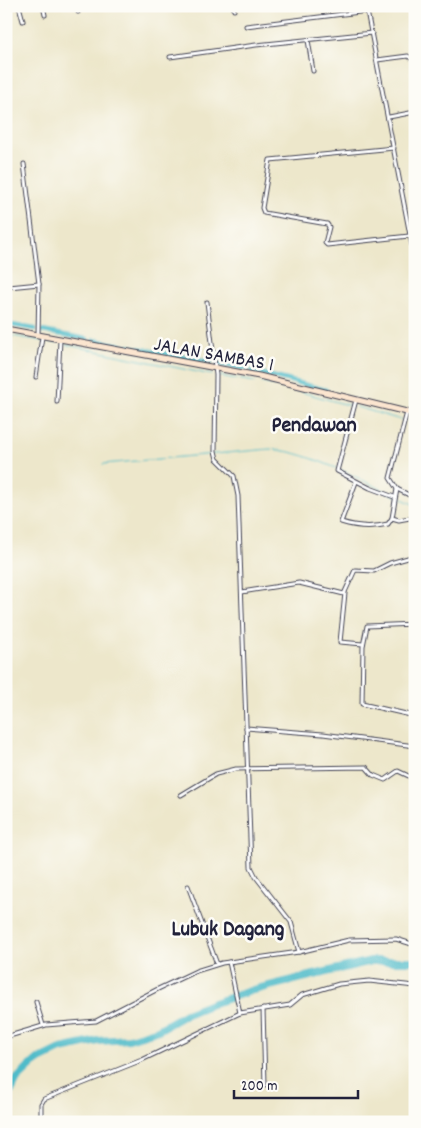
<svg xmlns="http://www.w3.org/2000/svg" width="421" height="1128" viewBox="0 0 421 1128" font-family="Dekko,sans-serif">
<rect width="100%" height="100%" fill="#fdfcf7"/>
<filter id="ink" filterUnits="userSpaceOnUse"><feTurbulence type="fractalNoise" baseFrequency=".02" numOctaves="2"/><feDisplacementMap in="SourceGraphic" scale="10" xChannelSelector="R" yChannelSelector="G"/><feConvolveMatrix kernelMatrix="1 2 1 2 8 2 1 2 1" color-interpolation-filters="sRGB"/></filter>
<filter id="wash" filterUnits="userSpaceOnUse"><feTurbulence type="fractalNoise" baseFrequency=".0096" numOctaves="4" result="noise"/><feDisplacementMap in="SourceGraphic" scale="20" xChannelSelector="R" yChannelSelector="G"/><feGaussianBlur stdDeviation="1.12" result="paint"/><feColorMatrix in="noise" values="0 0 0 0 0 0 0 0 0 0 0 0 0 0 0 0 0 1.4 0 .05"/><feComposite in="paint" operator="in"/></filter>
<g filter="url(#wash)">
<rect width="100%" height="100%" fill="#ede7cb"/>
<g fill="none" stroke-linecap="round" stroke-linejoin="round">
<g stroke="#4fbbc9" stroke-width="1">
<polyline points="6,335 56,343"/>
<polyline points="63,344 212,375"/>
<polyline points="219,376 255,382"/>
<polyline points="262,383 284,387 351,406"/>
<polyline points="357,407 401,420"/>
<polyline points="408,421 415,423"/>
<path d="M 103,464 L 270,449 C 294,451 314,459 336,468"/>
<polyline points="339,469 415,505"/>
</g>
<g stroke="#4fbbc9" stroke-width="4.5">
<polyline points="6,324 35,329"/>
<polyline points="42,331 87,339"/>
<polyline points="94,340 211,362"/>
<polyline points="218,364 246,369"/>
<polyline points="252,371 326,390"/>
</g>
<g stroke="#4fbbc9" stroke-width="8">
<polyline points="6,1101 17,1079 36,1061 61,1049 98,1041 129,1039 158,1030 186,1014 214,1003 253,990 371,961 415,961"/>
<polyline points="6,1106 9,1122"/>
</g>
</g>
</g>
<g filter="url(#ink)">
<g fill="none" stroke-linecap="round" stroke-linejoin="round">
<g stroke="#404051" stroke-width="5">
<g id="street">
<polyline points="19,6 23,21"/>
<polyline points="43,6 45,15"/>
<polyline points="76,6 78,12"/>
<polyline points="234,6 234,10"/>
<polyline points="366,6 415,261"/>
<polyline points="246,26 368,11"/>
<polyline points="308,40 313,71"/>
<polyline points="170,57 256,45 372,33"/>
<polyline points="377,60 408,56 415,61"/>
<polyline points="389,117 415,112"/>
<polyline points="394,148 270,160 262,208 264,213 327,224 329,227 325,243 327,245 409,236"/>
<polyline points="24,164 39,284 38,335"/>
<polyline points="9,287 39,284"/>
<polyline points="207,302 216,375 215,451 217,459 234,476 238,496 251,867 256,877 291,922 299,952"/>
<polyline points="36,377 42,337"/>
<polyline points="356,400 337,471 370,488 394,497"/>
<polyline points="57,402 60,340"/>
<polyline points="407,412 390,478 397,489 415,498"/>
<path d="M 356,482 L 341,522 C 357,527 372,528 388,524 L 392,518"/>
<polyline points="397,489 392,518 399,520 415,517"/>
<polyline points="242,592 299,583 344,594 355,570 374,571 390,563 415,556"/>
<polyline points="345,593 340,642 363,644"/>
<polyline points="415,624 367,626 363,646 362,704 415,716"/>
<polyline points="246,728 323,734 415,746"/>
<polyline points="181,795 216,774 236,769 366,767 373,775 385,780 398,771 415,779"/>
<polyline points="188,886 217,964"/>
<polyline points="229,962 240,1013"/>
<polyline points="36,1002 43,1025"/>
<polyline points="263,1009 265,1085"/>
<polyline points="6,1037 46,1025 96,1021 158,989 196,971 222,963 299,952 349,940 396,939 415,945"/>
<polyline points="41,1122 41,1104 44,1099 142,1060 240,1013 290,1005 302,995 339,984 369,981 415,986"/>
</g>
</g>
<g stroke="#404051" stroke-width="7">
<polyline id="secondary" points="6,329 259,376 415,414"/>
</g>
<use href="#street" stroke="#fff" stroke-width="3"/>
<use href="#secondary" stroke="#fbe5cf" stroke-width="5"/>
</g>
</g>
<g text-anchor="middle" stroke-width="5" stroke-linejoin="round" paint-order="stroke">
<g font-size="20" fill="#22223b" stroke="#fdfcf7">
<text transform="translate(214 353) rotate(10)" y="7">JALAN SAMBAS 1</text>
</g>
<g font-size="22" font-weight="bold" fill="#22223b" stroke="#fdfcf7">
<text x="314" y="431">Pendawan</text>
<text x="228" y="935">Lubuk Dagang</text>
</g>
</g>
<rect width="421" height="1128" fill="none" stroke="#fdfcf7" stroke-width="25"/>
<path d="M234 1090v8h124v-8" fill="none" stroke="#22223b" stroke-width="2.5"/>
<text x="241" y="1090" font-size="15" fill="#22223b" stroke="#fdfcf7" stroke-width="4" paint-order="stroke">200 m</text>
</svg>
